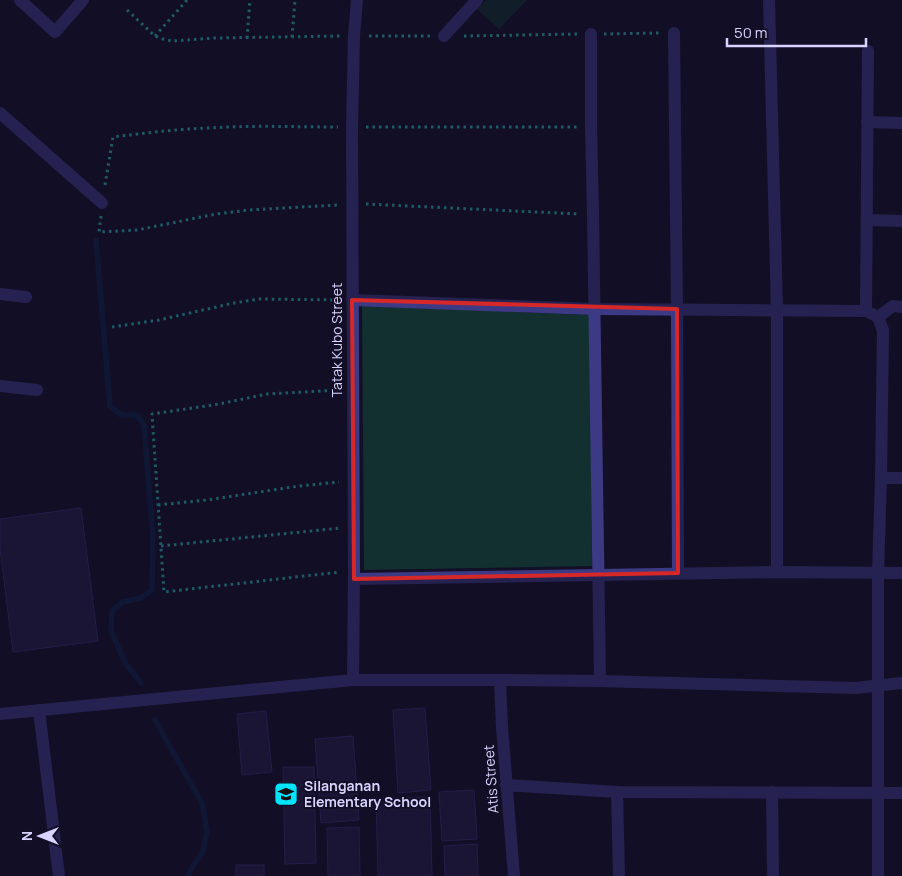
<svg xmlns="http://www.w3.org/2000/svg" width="902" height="876" viewBox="0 0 902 876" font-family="Manrope,sans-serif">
<rect width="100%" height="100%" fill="#130f26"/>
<g fill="#12302f">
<polygon points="486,0 527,0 499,29 477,9"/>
<polygon points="362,306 590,315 592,566 364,570"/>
</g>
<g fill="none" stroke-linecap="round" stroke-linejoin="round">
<g stroke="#0c2248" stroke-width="5.5">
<polyline points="96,240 110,406 121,415 137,415 144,425 153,537 152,590 141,598 122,602 112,611 111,631 126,664 141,683"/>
<polyline points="155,720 202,803 207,831 203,851 190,871 189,876"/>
</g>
</g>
<g fill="#241b47" stroke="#3b2d73">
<polygon points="81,508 98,641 13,652 0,548 0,519"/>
<polygon points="425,708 431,790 398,793 393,710"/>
<polygon points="266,711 272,772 242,775 237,714"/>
<polygon points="353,736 359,820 321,823 315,739"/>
<polygon points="283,767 314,767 316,863 285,864"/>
<polygon points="474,790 477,839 442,841 439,792"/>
<polygon points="430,797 432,876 378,876 376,798"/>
<polygon points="359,827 360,876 328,876 327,828"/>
<polygon points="477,844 478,876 445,876 444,846"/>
<rect x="236" y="865" width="28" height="11"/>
</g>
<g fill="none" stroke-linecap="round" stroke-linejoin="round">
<g stroke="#2fb8b0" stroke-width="3" stroke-dasharray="2.5 4" stroke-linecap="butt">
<polyline points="127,10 155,36 163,39 172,41 215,38 340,36"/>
<polyline points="604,34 660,33"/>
<polyline points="155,36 187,0"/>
<polyline points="369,36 430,36"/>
<polyline points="464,36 578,34"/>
<polyline points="292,37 295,0"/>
<polyline points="247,38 250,0"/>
<polyline points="366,127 578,127"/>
<path d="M 105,185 L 113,137 C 145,133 177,129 210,128 C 252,125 295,127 338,127"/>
<polyline points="366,204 579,214"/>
<polyline points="101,216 99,232 137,230 216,214 249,210 337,205"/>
<polyline points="112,327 159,320 234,303 259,299 339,300"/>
<polyline points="340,390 267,394 219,404 152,414 164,592 340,572"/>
<polyline points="158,505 207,500 299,486 339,482"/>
<polyline points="161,546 341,528"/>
</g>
<g stroke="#3d3a85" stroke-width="12">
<polyline points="20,0 55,32 83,0"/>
<polyline points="769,0 777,310 777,572"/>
<polyline points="674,33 677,309 678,573"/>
<polyline points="591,34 591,127 593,214 600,681"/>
<polyline points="444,36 477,0"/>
<polyline points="0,113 102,203"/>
<polyline points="867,122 902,123"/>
<polyline points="867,220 902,221"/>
<polyline points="0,294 26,297"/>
<polyline points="352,300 594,309 866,311 878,317 883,330 881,478 878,572 878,876"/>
<polyline points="866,311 868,51"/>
<polyline points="878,317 893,306 902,307"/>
<polyline points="0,386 37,390"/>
<polyline points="881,478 902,478"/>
<polyline points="354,579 777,572 902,573"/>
<polyline points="353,680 354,570 352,127 354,36 357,0"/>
<polyline points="500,680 502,727 514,876"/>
<polyline points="39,710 59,876"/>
<polyline points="0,714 353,680 500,680 600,681 855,688 902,683"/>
<polyline points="506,785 617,792 902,793"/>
<polyline points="617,792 619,876"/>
<polyline points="772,792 773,876"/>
</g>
</g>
<path d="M0 0H902V876H0ZM 352,300 L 677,309 L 678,573 L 354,579 Z" fill="#130f26" fill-opacity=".55" fill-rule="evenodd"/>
<path fill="none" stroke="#d62828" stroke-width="4" stroke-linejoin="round" d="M 352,300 L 677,309 L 678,573 L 354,579 Z"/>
<defs>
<g id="school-square" transform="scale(1.25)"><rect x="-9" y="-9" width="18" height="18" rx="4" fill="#00e5ff" stroke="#130f26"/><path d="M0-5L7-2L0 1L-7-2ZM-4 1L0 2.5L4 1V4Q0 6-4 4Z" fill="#111"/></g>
</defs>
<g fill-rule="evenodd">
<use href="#school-square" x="286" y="794"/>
</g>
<g text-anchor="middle" stroke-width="4" stroke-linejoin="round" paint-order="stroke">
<g font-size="14" fill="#d9d4ff" stroke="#130f26">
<text transform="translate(337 340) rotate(-90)" y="5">Tatak Kubo Street</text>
<text transform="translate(491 779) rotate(-94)" y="5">Atis Street</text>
</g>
<g font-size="14" font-weight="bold" fill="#d9d4ff" stroke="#130f26" text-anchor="start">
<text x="304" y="791">Silanganan<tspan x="304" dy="16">Elementary School</tspan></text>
</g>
</g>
<g transform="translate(40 836) rotate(270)" stroke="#130f26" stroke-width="4" paint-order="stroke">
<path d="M0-4L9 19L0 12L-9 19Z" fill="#d9d4ff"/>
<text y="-8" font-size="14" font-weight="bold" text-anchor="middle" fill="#d9d4ff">N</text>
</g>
<path d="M727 38v8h139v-8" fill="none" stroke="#d9d4ff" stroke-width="2.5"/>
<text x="734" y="38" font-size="15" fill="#d9d4ff" stroke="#130f26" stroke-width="4" paint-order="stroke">50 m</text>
</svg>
